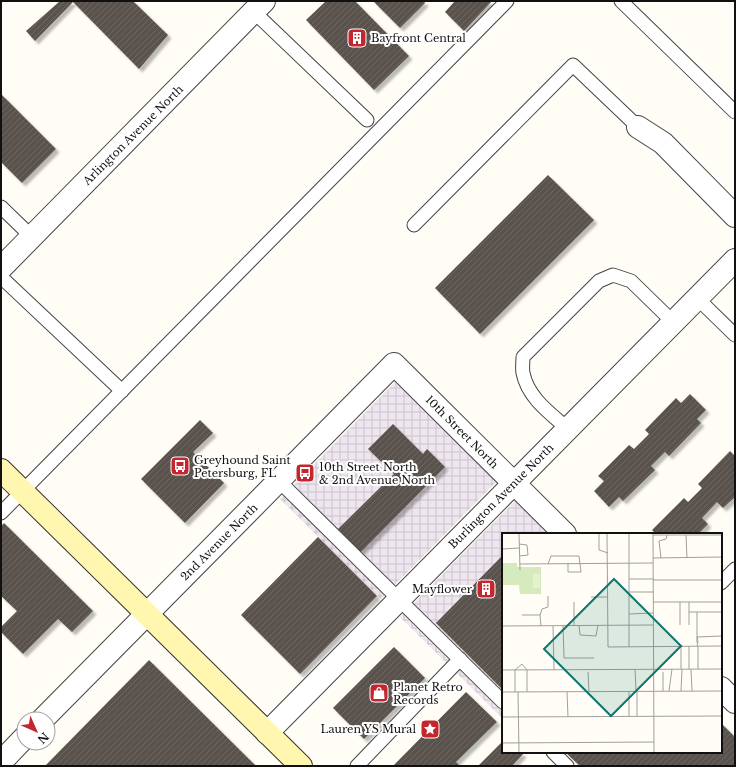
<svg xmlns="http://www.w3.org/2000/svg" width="736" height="767" viewBox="0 0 736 767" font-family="'Libre Baskerville',serif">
<defs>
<pattern id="industrial-grid" width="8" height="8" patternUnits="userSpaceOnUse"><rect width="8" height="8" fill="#eee6ef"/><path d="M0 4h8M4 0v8" fill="none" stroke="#cbc4cc"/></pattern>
<pattern id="building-hatch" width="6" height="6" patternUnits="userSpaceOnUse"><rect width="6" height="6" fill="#5a524d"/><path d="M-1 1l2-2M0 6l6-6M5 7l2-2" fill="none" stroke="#6d6662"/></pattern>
<filter id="shadow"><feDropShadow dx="3.5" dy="3.5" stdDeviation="1" flood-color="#0004"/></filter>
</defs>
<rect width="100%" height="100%" fill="#fffdf5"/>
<g fill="url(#industrial-grid)">
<polygon points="395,382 496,482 381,599 280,499"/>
<polygon points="515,501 548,534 503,534 503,719 400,617"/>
</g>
<g fill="url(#building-hatch)" filter="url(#shadow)">
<polygon points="60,1 133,1 168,35 139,69 73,2 35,41 26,31"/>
<polygon points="326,1 355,1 409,56 374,90 306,20"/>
<polygon points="373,1 424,1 425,3 400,28"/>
<polygon points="455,1 492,1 464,31 445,12"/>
<polygon points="1,94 56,149 22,183 1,162"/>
<polygon points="548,175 594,220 480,334 435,288"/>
<polygon points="690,394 706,410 697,419 701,423 669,456 665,452 651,466 655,470 623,501 619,497 609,507 594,491 604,481 598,476 629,445 634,449 649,434 645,430 676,398 681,403"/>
<polygon points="200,420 213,433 193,452 224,483 185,523 141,479"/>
<polygon points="393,424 423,454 427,449 445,467 361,552 338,529 394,474 368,449"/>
<polygon points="730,451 735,456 735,497 723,508 717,502 702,518 708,524 698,534 656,534 652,530 684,498 688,502 702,488 698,484"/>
<polygon points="4,523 93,611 72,632 58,619 23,654 1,632 1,627 17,611 1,596 1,526"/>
<polygon points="318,537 377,596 300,674 241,615"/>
<polygon points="503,555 503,690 436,623"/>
<polygon points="394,647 425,678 364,739 333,708"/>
<polygon points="149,660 256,766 45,766"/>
<polygon points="466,692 497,722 456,762 460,766 393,766"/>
<polygon points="721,723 735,737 735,766 580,766 565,752 721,752"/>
<polygon points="503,741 503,752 521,752 523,754 512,766 478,766"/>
</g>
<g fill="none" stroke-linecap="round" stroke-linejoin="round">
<g stroke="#444" stroke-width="15">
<g id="lane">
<polyline points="621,1 735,112"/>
<polyline points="254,12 367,120"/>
<polyline points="1,207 32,237"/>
<polyline points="414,225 573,65 638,127"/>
<polyline points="1,277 122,391"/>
<polyline points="697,298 735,335"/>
<path d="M 568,429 C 550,413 528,398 523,373 C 522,368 523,362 523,357 L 599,281 L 613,275 L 631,281 L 673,322"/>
<polyline points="279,481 503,702"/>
<polyline points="1,513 507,1"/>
<polyline points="721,583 735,569"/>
<polyline points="553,752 567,766"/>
<polyline points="357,766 460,659"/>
</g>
</g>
<g stroke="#444" stroke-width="24">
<g id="street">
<polyline points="638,127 663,143 735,216"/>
<polyline points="1,268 264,1"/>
<polyline points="721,688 735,702"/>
<polyline points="43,719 394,364 565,534"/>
<polyline points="267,733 735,260"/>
<polyline points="1,762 24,738"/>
</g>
</g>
<g stroke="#333" stroke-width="24">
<polyline id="secondary" points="1,470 301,766"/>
</g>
<use href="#lane" stroke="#fff" stroke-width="13"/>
<use href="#street" stroke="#fff" stroke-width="22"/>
<use href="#secondary" stroke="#fff6b0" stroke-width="22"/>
</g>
<defs>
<g id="building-square" transform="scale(1)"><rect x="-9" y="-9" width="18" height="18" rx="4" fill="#c4262e" stroke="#fff"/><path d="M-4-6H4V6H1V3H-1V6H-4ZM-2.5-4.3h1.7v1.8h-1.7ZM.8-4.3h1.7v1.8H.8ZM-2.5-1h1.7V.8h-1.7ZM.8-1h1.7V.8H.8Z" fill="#fff"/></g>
<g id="bus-square" transform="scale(1)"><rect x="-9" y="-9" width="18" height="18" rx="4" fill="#c4262e" stroke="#fff"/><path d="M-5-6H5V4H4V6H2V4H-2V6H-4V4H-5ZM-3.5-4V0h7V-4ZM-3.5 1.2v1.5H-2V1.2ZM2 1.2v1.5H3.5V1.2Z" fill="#fff"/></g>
<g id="shop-square" transform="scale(1)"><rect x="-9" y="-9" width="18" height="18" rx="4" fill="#c4262e" stroke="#fff"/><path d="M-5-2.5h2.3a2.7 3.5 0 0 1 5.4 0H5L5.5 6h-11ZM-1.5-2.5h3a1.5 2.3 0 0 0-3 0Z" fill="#fff"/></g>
<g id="sight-square" transform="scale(1)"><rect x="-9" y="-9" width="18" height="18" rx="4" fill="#c4262e" stroke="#fff"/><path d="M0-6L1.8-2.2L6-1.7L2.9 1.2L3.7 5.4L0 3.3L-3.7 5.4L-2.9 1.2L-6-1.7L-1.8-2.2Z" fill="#fff"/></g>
</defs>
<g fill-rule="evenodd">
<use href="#building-square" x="357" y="38"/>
<use href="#bus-square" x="180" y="466"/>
<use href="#bus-square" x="305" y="473"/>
<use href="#building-square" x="486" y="589"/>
<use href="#shop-square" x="379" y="693"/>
<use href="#sight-square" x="430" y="729"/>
</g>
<g text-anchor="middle" stroke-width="4" stroke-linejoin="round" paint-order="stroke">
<g font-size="11" fill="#111" stroke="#fff" text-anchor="start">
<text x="371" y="42">Bayfront Central</text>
<text x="194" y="464">Greyhound Saint<tspan x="194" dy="13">Petersburg, FL</tspan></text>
<text x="319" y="471">10th Street North<tspan x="319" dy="13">&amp; 2nd Avenue North</tspan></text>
<text x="472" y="593" text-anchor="end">Mayflower</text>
<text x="393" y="691">Planet Retro<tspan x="393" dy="13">Records</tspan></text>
<text x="416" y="733" text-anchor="end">Lauren YS Mural</text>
</g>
<g font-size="11" fill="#111" stroke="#fff">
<text transform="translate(133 135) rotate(-45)" y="4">Arlington Avenue North</text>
<text transform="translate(462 432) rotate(45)" y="4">10th Street North</text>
<text transform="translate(501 496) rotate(-45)" y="4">Burlington Avenue North</text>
<text transform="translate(219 542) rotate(-45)" y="4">2nd Avenue North</text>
</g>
</g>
<g transform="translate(502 533)">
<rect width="220" height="220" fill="#fffdf5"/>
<path d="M 0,30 L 15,30 L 15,34 L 39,34 L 39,61 L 18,61 L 17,52 L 0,52 Z" fill="#d5ebbd"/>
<path d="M 31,41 L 38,41 L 38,55 L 31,55 Z" fill="#e6f2cf"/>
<path fill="none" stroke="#a09f9a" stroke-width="1" d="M 17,0 L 18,37M 97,0 L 97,17 L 106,20M 105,0 L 106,114 L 220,113M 127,0 L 127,114M 151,0 L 152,220M 151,2 L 220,2M 184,2 L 185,25M 17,11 L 25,12 L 26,22 L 17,23M 0,16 L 17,15M 151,25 L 220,24M 159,25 L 157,8 L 164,6 L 165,2M 18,31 L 151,30M 46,31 L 49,23 L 77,23 L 79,39 L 66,39 L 66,30M 127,46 L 151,46M 151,47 L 220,47M 127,59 L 151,59M 89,64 L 106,64M 72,69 L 72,92M 151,69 L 220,69M 178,69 L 178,92M 187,69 L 187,79 L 220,79M 187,79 L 187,92M 195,79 L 195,104 L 220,103M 127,81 L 151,80M 20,82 L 38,82 L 39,93M 38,82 L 40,76 L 46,74 L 46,63M 61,92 L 62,125 L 92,125M 77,92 L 78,102 L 94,103 L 96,92M 0,93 L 151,92M 51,93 L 52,137M 195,113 L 196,109 L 195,104 L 195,110M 133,136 L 134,158M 179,136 L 179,113M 187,136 L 187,113M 189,136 L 190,158M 196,136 L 196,113M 0,137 L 220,136M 86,139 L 87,159M 135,158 L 135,183M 161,158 L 161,139M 167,158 L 170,136M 179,158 L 180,136M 0,159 L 220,158M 13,159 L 13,137 L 20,131 L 25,137 L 25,159M 16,159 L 17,220M 65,159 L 66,184M 127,183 L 127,158M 0,184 L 220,183M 0,210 L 152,209"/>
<path fill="#0f766e" fill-opacity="0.15" stroke="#0f766e" stroke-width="2" d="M 112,46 L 179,113 L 109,183 L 42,116 Z"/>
<rect width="220" height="220" fill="none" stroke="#111" stroke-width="2"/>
</g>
<rect width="736" height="767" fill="none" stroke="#111111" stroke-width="4"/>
<g transform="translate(36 731) rotate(135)"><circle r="19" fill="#ffffff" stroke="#a0a0a0"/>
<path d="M0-3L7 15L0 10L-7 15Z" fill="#c4262e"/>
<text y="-6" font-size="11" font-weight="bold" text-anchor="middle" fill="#111111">N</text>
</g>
</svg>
